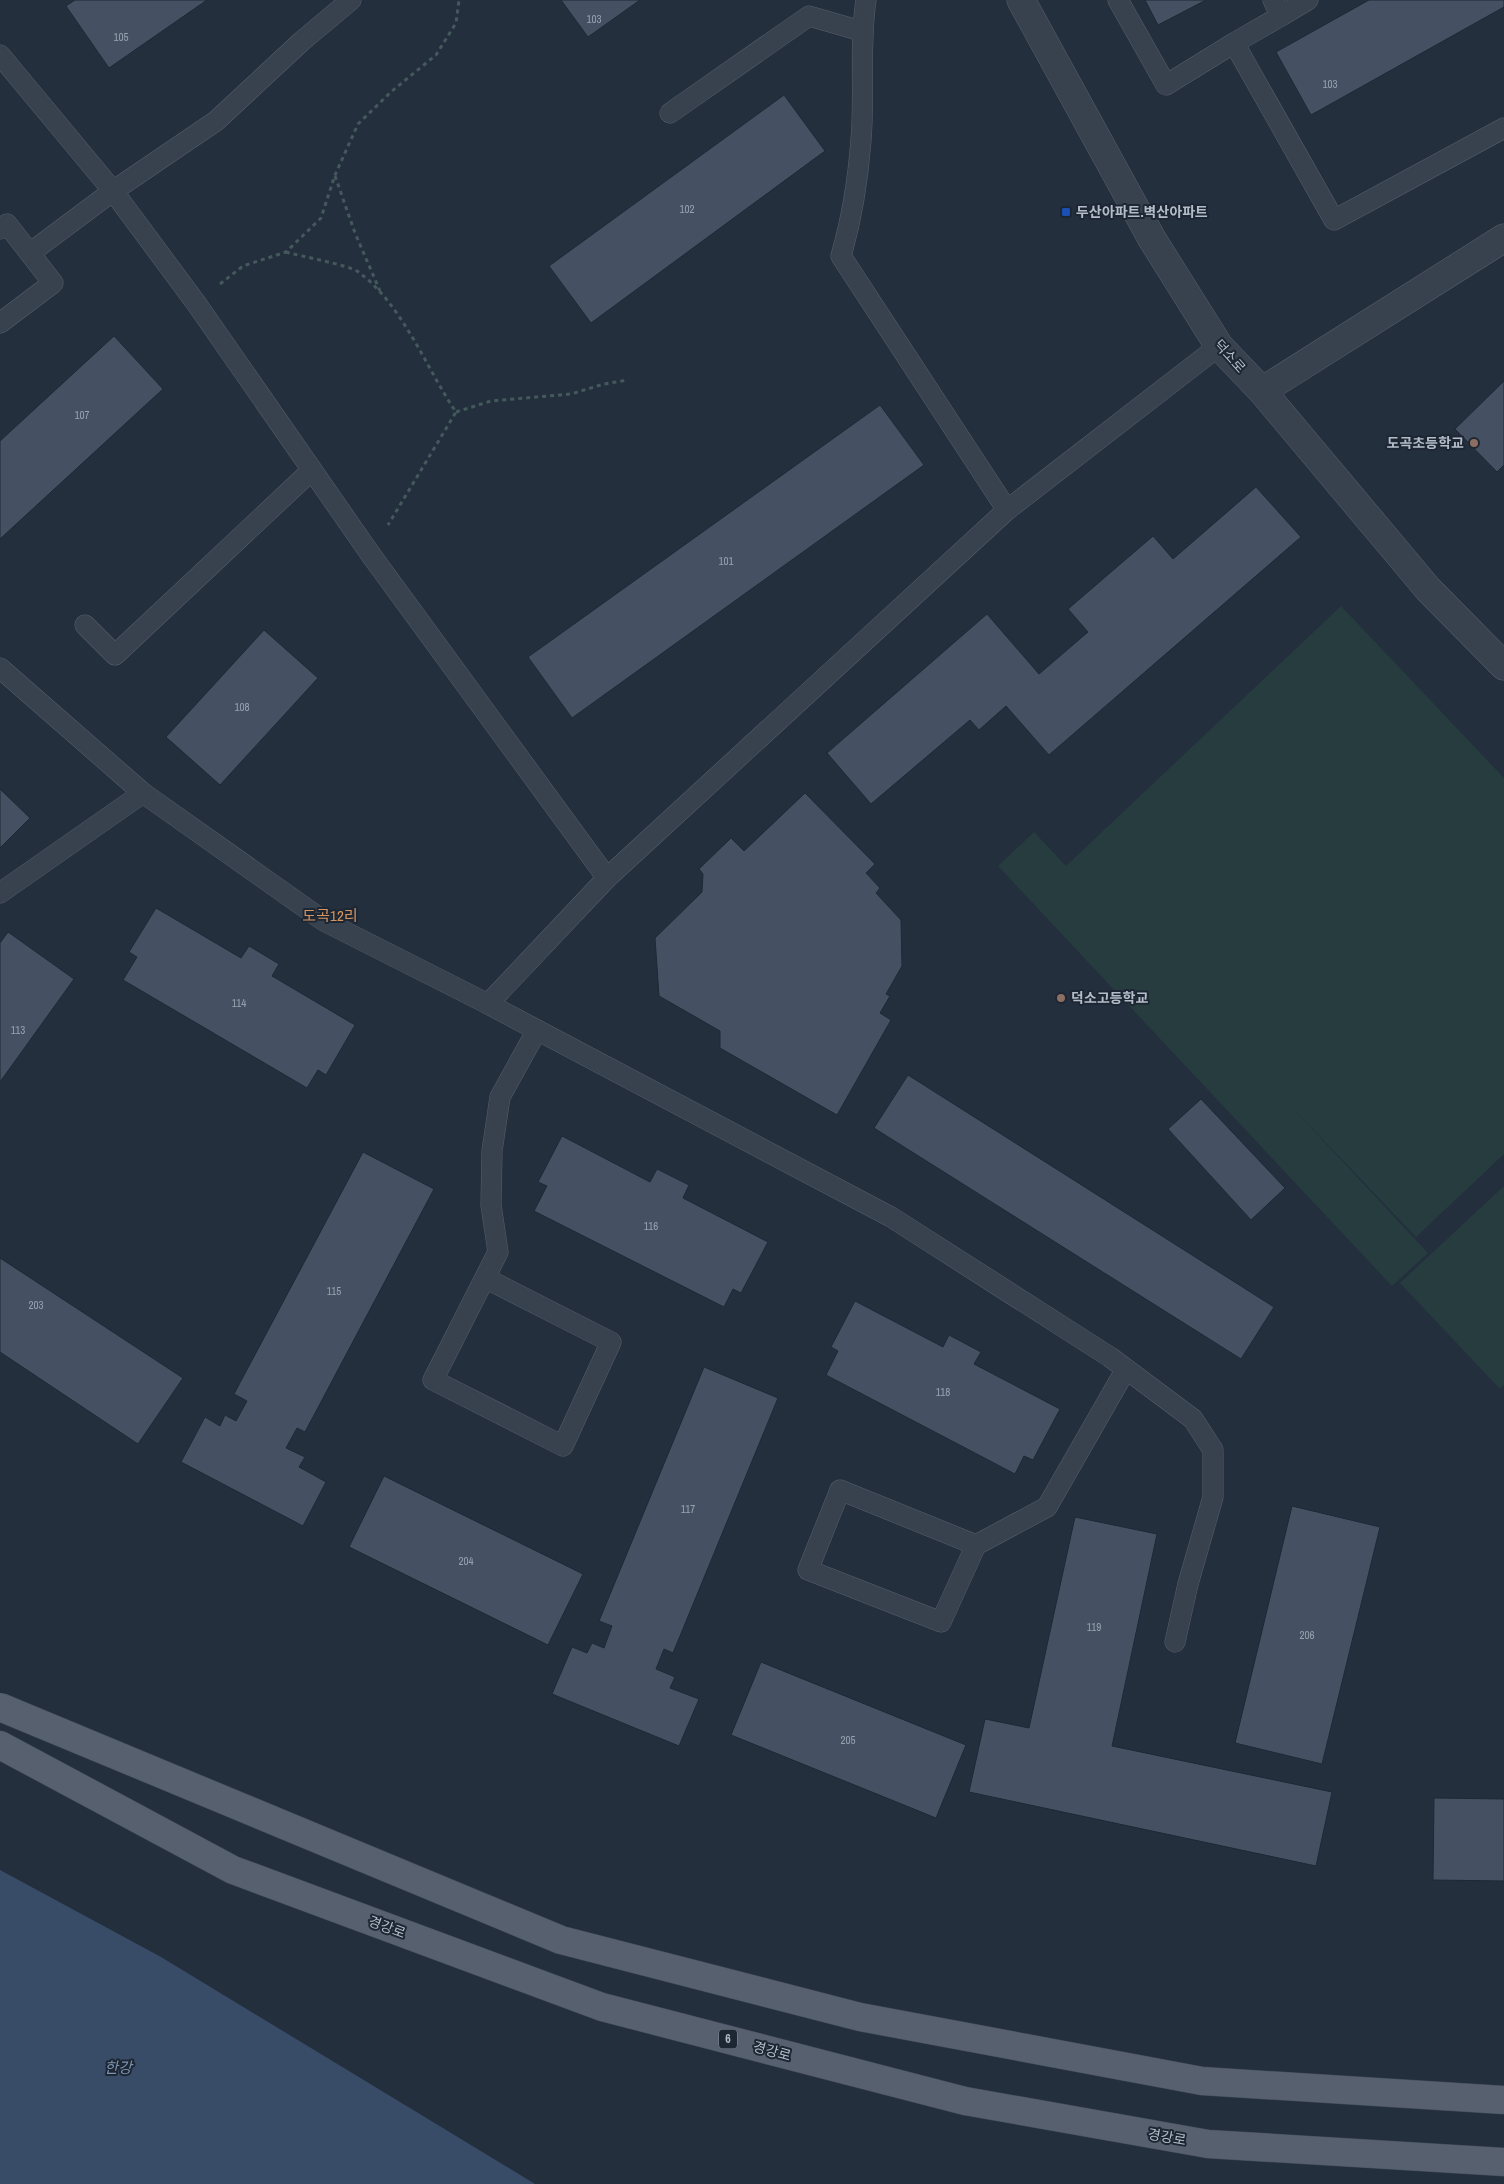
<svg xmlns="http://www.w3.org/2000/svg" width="1504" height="2184" viewBox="0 0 1504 2184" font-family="'Archivo Narrow','Noto Sans KR',sans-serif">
<rect width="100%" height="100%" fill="#242f3e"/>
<g fill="#263c3f">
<polygon points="1341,606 1504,778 1504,1154 1416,1237 1289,1104 1428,1253 1392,1286 998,866 1034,832 1066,866"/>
<polygon points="1504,1186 1504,1385 1500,1389 1400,1283"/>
</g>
<polygon fill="#394c67" points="0,1870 161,1957 535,2184 0,2184"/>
<g fill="#455162" stroke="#1f2835">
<polygon points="75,0 207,0 109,68 66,6"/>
<polygon points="561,0 640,0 588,37"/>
<polygon points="1145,0 1206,0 1158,25"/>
<polygon points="1369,0 1504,0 1504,7 1311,115 1276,52"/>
<polygon points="784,95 825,151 591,323 549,266"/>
<polygon points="114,336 163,389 0,539 0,441"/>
<polygon points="1504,381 1504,465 1497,472 1455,429"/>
<polygon points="880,405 924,465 572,718 528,657"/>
<polygon points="1256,487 1301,537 1049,755 1006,706 979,730 970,720 871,804 827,753 987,614 1039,674 1088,632 1068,609 1153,536 1173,559"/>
<polygon points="264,630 318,678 220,785 166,737"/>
<polygon points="0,789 30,818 0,848"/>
<polygon points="805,793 875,864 866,873 880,888 876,893 901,920 902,966 886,994 890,996 880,1013 891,1020 837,1115 720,1048 720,1031 659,996 655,938 702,892 703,874 699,869 731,838 744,851"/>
<polygon points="156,908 241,958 249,946 279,964 272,976 355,1025 326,1075 318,1070 307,1088 123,980 137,957 129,952"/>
<polygon points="8,932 74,979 0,1082 0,943"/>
<polygon points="908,1075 1274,1307 1241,1359 874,1128"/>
<polygon points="1201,1099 1285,1188 1251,1220 1168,1129"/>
<polygon points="562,1136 650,1182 657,1169 689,1185 683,1198 768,1242 741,1293 733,1289 724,1307 534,1211 547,1186 538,1182"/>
<polygon points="363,1152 434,1189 305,1432 297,1428 286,1448 305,1457 299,1467 326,1482 303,1526 181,1462 205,1417 220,1426 225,1415 236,1421 247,1401 234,1394"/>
<polygon points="0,1258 183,1378 138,1444 0,1352"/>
<polygon points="855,1301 943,1347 949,1335 981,1352 974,1364 1060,1409 1033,1460 1024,1456 1015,1474 826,1375 838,1351 831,1347"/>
<polygon points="704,1367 778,1398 673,1653 664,1649 656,1669 675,1677 670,1688 699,1699 679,1746 552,1694 572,1647 587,1653 592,1643 604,1648 612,1626 599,1621"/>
<polygon points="384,1476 583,1574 548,1645 349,1547"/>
<polygon points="1292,1506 1380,1527 1322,1764 1235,1743"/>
<polygon points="1075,1517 1157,1534 1112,1746 1332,1792 1316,1866 969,1792 985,1719 1029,1728"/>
<polygon points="761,1662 966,1745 936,1818 731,1735"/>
<polygon points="1434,1798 1504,1799 1504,1881 1433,1880"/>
</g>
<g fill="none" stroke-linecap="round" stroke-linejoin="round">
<g stroke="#565f6c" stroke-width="21">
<g id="lane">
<path d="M 866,0 C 859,47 865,93 861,140 C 858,180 852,218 841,256 L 1007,510"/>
<polyline points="1118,0 1166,85 1234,43 1334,220 1504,128"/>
<polyline points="1281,16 1308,0"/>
<polyline points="1234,43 1281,16 1273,0"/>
<polyline points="0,55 113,191 196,303 371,555 607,878 1007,510 1219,346"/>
<polyline points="670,113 809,16 861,31"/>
<polyline points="0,229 7,224 53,283 0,323"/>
<polyline points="30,253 113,191 216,121 302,41 351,0"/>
<polyline points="85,625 115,655 312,470"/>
<polyline points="0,668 143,793 324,921 488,1004 607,878"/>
<polyline points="0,893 143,793"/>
<polyline points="488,1004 891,1217 1110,1357 1193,1419 1213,1450 1213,1497 1188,1584 1175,1642"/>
<polyline points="498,1252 433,1380 563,1446 611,1342 485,1278 498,1252 491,1205 492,1151 500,1097 537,1030"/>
<polyline points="976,1545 840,1490 808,1570 941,1622 976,1545 1047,1507 1126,1369"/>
</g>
</g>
<g stroke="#565f6c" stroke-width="29">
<g id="street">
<polyline points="1021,0 1152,239 1219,346 1262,391 1428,589 1504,666"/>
<polyline points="1262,391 1504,238"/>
</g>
</g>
<g stroke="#414a57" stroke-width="29">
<polyline id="primary" points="0,1745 233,1870 602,2007 965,2101 1208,2144 1504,2162"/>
</g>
<g stroke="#44595c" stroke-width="3" stroke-dasharray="4 4" stroke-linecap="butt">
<polyline points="335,176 355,233 380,291"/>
<path d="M 286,252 C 300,256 347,265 357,271 C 402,303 426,368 456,412 L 388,525"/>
<polyline points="220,284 243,266 286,252 321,218 335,175 358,124 392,91 436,55 456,23 459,0"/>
<polyline points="456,412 491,401 571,394 604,384 628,380"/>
</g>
<use href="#lane" stroke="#38414e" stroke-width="20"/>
<use href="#street" stroke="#38414e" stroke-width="28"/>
<use href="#primary" stroke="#56606e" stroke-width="28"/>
<g stroke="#414a57" stroke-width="29" stroke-linecap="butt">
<polyline id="primary-bridge" points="0,1707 561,1940 860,2017 1202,2081 1504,2100"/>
</g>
<use href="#primary-bridge" stroke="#56606e" stroke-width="28"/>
</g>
<rect fill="#1a4fb4" stroke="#1d2633" stroke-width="2" x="1061" y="207" width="10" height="10" rx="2.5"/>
<g fill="#8d6e63" stroke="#1d2633" stroke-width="2">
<circle cx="1474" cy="443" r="5"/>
<circle cx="1061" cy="998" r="5"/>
</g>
<g text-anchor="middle" stroke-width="4" stroke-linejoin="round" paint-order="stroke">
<g font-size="11" fill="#98a1af">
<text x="594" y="23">103</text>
<text x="121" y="41">105</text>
<text x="1330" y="88">103</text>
<text x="687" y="213">102</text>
<text x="82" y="419">107</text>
<text x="726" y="565">101</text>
<text x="242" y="711">108</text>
<text x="239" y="1007">114</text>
<text x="18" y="1034">113</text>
<text x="651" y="1230">116</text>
<text x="334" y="1295">115</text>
<text x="36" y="1309">203</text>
<text x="943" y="1396">118</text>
<text x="688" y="1513">117</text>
<text x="466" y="1565">204</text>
<text x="1094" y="1631">119</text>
<text x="1307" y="1639">206</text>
<text x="848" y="1744">205</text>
</g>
<rect fill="#1d2633" stroke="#878f9c" stroke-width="1" x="719" y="2029.5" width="18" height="19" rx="4"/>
<g font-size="12" font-weight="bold" fill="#b4bcc9">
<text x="728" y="2043">6</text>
</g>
<g font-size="14" font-weight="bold" fill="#b4bcc9" stroke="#1d2633" text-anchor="start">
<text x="1076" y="217">두산아파트.벽산아파트</text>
<text x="1464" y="448" text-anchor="end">도곡초등학교</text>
<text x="1071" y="1003">덕소고등학교</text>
</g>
<g font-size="14" fill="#b4bcc9" stroke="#1d2633">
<text transform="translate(1230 356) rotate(48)" y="5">덕소로</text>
<text transform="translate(387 1927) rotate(20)" y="5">경강로</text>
<text transform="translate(772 2051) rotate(15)" y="5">경강로</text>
<text transform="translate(1167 2137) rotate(10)" y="5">경강로</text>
</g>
<g font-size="15" fill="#d59563" stroke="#1d2633">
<text x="330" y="921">도곡12리</text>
</g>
<g font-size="15" font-style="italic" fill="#7c92b1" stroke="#1d2633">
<text x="118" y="2073">한강</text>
</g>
</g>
</svg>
